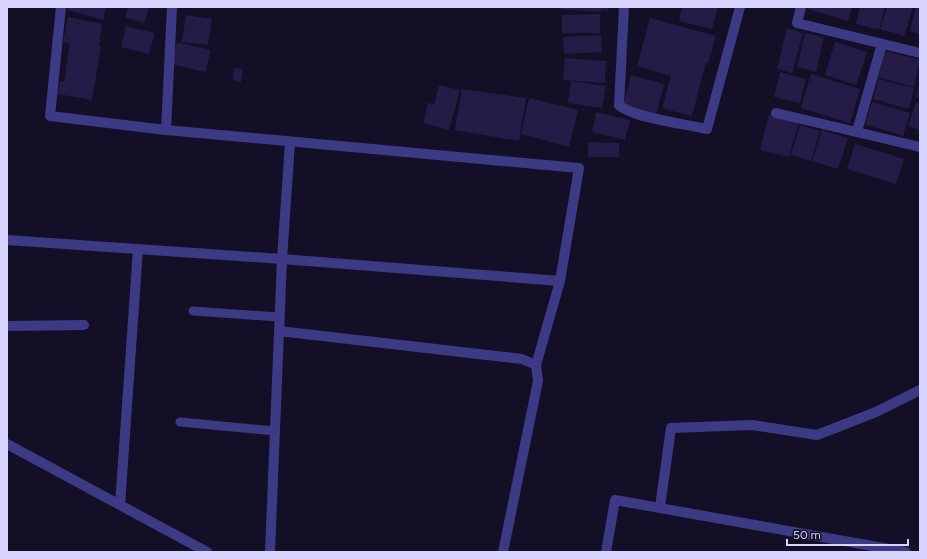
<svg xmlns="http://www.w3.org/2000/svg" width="927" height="559" viewBox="0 0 927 559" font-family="Figtree,sans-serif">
<rect width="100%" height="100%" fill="#130f26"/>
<g fill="#241b47">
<polygon points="68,7 106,7 103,20 68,10"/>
<polygon points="128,7 149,7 144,23 125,17"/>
<polygon points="559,7 608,7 608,11 602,10 602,12 559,9"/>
<polygon points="682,7 718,7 712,29 679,21"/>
<polygon points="809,7 852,7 848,21 808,9"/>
<polygon points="860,7 885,7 879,30 856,24"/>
<polygon points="887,7 913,7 904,36 880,29"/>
<polygon points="916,7 920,7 920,34 910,31"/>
<polygon points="600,14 600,33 562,33 562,15"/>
<polygon points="186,15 212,19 208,45 182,42"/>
<polygon points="68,17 102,24 99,46 101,46 92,100 57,94 60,81 64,82 70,43 63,42"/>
<polygon points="650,18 716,36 708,63 706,62 692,116 662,108 671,76 637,66"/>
<polygon points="126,26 155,33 149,54 121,47"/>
<polygon points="787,28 803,33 792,73 777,69"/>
<polygon points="805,33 824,37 816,72 797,67"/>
<polygon points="601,35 602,52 564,54 563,37"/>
<polygon points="177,42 211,50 205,72 172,64"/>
<polygon points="835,42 867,52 856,85 825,75"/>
<polygon points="885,51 920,60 914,87 878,77"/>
<polygon points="565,58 606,61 605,83 563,80"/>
<polygon points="234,68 243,69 241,82 233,80"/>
<polygon points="780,72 806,79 800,103 774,97"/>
<polygon points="811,74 860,89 850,123 801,108"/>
<polygon points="631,75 664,84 656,115 623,106"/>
<polygon points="878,79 914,88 909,109 873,99"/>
<polygon points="571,81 606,86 602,108 568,103"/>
<polygon points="439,85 460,90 449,130 423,123 428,103 434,104"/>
<polygon points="920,85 920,98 916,97"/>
<polygon points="462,89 526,98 519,141 455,130"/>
<polygon points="529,98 578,110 569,147 521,134"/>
<polygon points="872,102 910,113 903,136 865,124"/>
<polygon points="916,102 920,104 920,130 908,126"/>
<polygon points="596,112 630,120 625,140 592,132"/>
<polygon points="769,114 799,122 789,157 760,150"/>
<polygon points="800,125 820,131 811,161 791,155"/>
<polygon points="822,130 848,138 838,169 812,161"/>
<polygon points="588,142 619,143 619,157 588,157"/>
<polygon points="855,144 904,159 896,184 847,169"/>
</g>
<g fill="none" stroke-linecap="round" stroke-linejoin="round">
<g stroke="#3d3a85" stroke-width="9">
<polyline points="193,311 279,317"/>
<polyline points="180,422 275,431"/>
</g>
<g stroke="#3d3a85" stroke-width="10">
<polyline points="61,7 50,116 166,130"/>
<polyline points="172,7 166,130 579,168 560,281 536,365 538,381 503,552"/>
<path d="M 624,7 L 619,105 C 630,117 689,125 707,129 L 740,7"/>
<polyline points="801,7 797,23 920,53"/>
<polyline points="776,113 920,147"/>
<polyline points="857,131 882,44"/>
<polyline points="7,240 282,259 560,281"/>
<polyline points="7,326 84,325"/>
<polyline points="279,331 522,359 536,365"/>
<polyline points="7,444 207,552"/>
<polyline points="120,505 138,249"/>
<polyline points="660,507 671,428 752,425 817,435 876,412 920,390"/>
<polyline points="270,552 282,259 290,142"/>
<polyline points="606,552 615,500 906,552"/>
</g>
</g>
<rect width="927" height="559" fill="none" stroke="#d9d4ff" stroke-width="16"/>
<path d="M787 539v6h121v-6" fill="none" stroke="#d9d4ff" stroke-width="2"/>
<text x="793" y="539" font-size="12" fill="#d9d4ff" stroke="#130f26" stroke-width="3" paint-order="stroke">50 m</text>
</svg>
